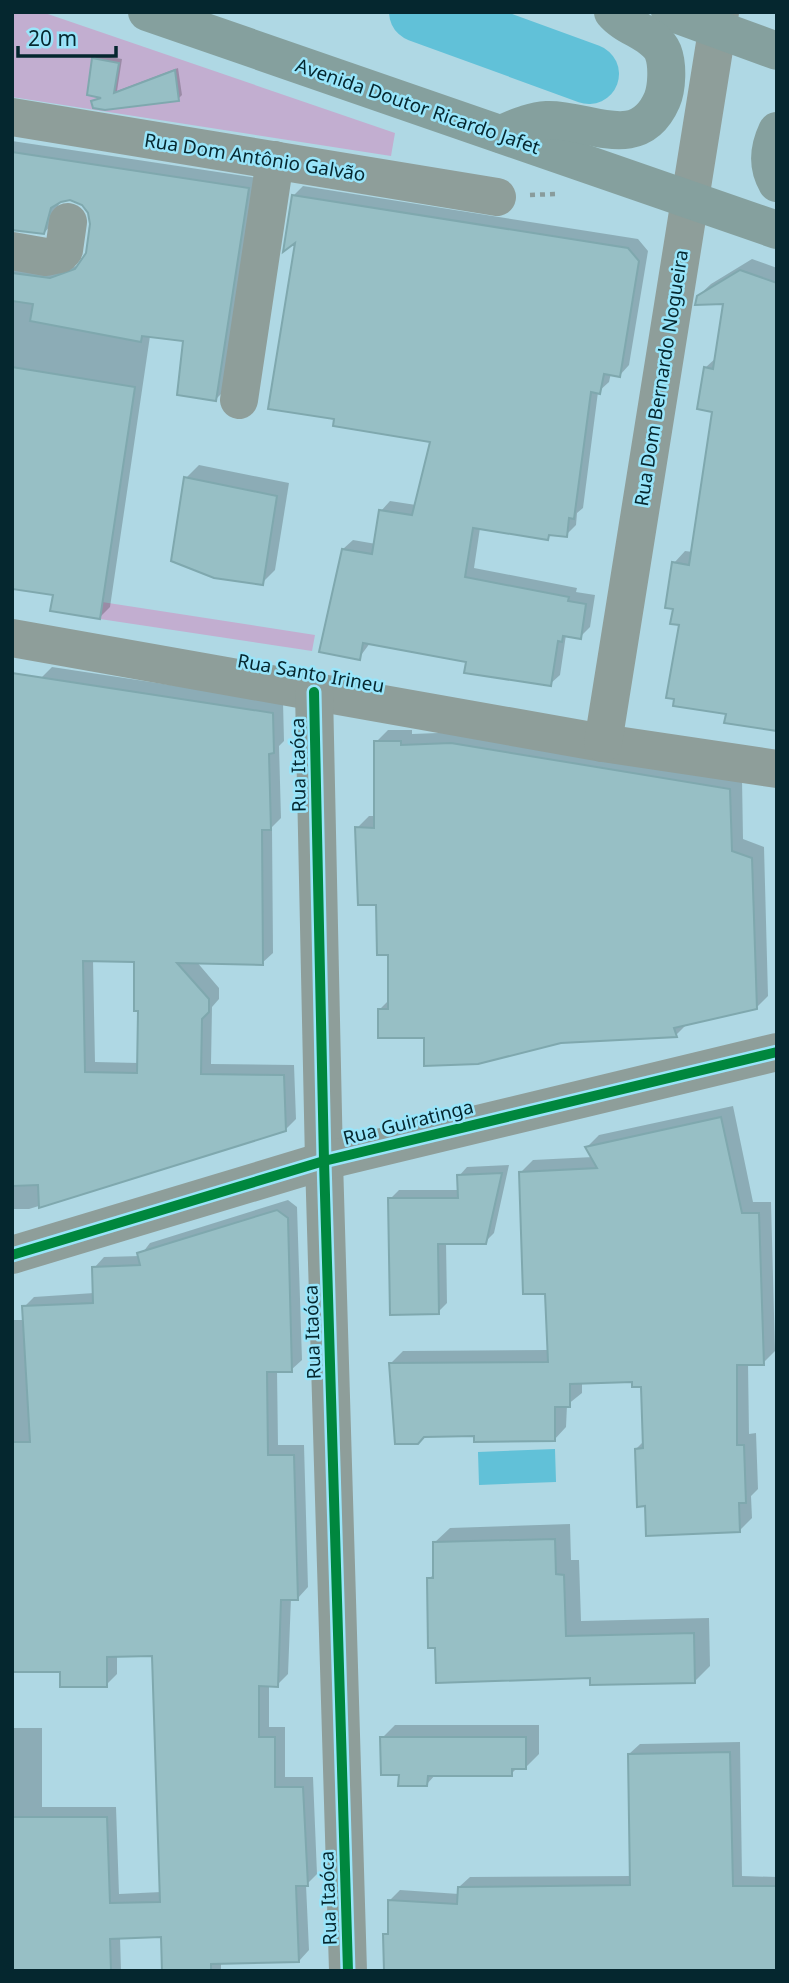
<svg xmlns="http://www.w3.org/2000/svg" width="789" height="1983" viewBox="0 0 789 1983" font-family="'Noto Sans',sans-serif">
<rect width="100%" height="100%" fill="#afd8e4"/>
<g fill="#c2aed0">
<polygon points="12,12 42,12 395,133 391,156 12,97"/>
<polygon points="102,602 315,635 312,651 100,619"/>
</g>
<polygon fill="#61c1d8" points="555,1449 556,1482 479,1485 478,1452"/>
<g fill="#0003" fill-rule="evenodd">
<polygon points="98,55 122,59 117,91 178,68 182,95 178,99 93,102 100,96 94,59"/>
<polygon points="12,141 258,178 226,389 216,399 185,340 150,336 110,607 100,617 55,593 12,587 12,260 61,269 77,266 87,254 90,213 83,204 72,199 60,200 54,222 44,233 12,228"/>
<polygon points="303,186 638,239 648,251 629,365 620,375 611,373 609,382 598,392 583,508 577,513 576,525 566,535 552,533 547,538 480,528 474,568 577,588 576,592 595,595 590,627 580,637 566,635 560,675 550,684 468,660 370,643 359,658 343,549 353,540 376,544 381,511 390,501 416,505 433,441 297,239 294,195"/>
<polygon points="752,259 777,268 777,730 676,698 681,624 675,608 674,563 685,551 693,552 713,410 705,368 717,357 725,302 698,296 711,284"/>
<polygon points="199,465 289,483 275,570 262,583 186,478"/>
<path d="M 52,667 L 283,702 L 284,741 L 279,746 L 281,818 L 272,827 L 273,953 L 262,963 L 196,961 L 219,988 L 219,999 L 212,1007 L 211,1064 L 294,1065 L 296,1119 L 285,1130 L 29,1209 L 12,1209 L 12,777 L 41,678 ZM 93,960 L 136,961 L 140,1009 L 139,1063 L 95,1062 Z"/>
<polygon points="388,730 412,730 412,734 464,732 742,778 743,839 764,847 768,996 756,1008 688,1023 676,1035 380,1009 390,999 390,954 357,828 369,816 376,816 376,742"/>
<polygon points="733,1106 753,1202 771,1202 775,1351 763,1363 748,1363 749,1434 756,1433 758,1489 751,1496 752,1518 740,1530 646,1504 636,1449 644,1441 642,1385 634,1380 582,1382 582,1393 567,1405 566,1427 554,1440 476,1434 390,1364 403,1351 549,1350 547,1292 521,1172 533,1160 593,1157 587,1147 599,1135"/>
<polygon points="509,1165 494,1233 485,1242 446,1242 447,1303 438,1312 390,1199 399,1190 459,1190 459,1176 467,1167"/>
<polygon points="288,1200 297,1207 302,1360 291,1370 277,1370 278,1445 304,1445 308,1587 298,1598 291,1598 288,1674 277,1685 269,1685 269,1727 285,1727 285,1777 313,1777 317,1874 306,1885 309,1950 299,1961 221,1962 221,1971 164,1971 162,1936 120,1937 121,1971 12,1971 12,1728 42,1728 42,1807 116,1807 119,1894 161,1892 153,1654 117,1655 117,1674 106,1685 62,1671 12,1671 12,1320 24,1320 24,1307 34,1297 94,1293 94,1268 104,1257 140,1256 150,1243"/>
<polygon points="570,1524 571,1560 579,1560 581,1621 709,1618 710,1666 695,1681 592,1676 429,1579 435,1573 434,1543 450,1528"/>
<polygon points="395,1725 539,1725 539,1754 526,1767 518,1767 511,1774 436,1774 427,1784 400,1773 382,1738"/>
<polygon points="740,1742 742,1876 777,1877 777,1971 385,1935 390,1930 390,1900 400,1890 459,1894 459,1887 470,1877 632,1876 629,1754 640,1744"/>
</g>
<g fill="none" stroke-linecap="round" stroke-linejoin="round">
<polyline stroke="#61c1d8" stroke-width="60" points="419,12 589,74"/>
</g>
<g fill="#97bfc5" stroke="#7fa8ae" stroke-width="2" fill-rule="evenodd">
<polygon points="92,58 119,63 114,93 175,70 179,101 105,110 93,108 91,101 101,98 87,95"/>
<polygon points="12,152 249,188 216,401 177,395 183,341 142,336 141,342 30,321 33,304 12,301 12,273 50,278 75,269 86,253 90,224 88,213 82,205 70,200 61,202 51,208 44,234 12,230"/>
<polygon points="292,195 628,248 639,261 620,377 604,374 600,394 591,392 574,519 569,518 567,537 549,535 548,540 473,528 465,577 569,597 568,601 586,604 581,639 563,636 562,642 558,641 551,686 464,673 466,662 363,643 360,660 319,652 342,549 372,554 379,510 412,515 430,442 333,426 334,419 268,409 295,243 283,252"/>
<polygon points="740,270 777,283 777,731 724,723 726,714 673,706 674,699 666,698 679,625 670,624 673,609 665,608 672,562 689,565 712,412 697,409 704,367 713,369 723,304 695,305 697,296"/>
<polygon points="12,367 135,387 100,619 50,611 53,595 12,589"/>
<polygon points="184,477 277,496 263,585 214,578 171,561"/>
<path d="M 12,673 L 273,713 L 274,753 L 269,754 L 271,830 L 262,830 L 263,965 L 177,963 L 209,999 L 209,1012 L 202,1019 L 201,1074 L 284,1075 L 286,1131 L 39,1208 L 38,1185 L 13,1186 ZM 83,961 L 134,962 L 134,1011 L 138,1011 L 137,1073 L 85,1072 Z"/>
<polygon points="374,741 401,741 401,745 451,743 730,789 732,851 752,858 757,1009 674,1028 677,1037 561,1043 478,1064 424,1066 424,1038 378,1038 378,1009 388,1009 388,955 377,955 376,905 358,905 355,827 374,828"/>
<polygon points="721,1117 742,1213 759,1213 764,1365 737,1365 737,1445 744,1445 746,1503 739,1503 740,1532 646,1536 645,1506 637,1507 635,1449 643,1448 641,1387 632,1387 632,1382 570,1384 570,1407 555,1407 555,1441 474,1442 474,1436 424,1437 418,1444 395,1444 389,1363 548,1362 545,1294 523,1294 519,1172 597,1168 585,1147"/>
<polygon points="502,1173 486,1244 438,1244 439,1314 390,1315 388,1198 458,1198 457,1175"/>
<polygon points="277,1210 288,1218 292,1372 267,1372 268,1455 294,1455 298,1600 281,1600 278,1687 259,1686 259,1737 275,1737 275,1787 303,1787 308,1886 296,1886 299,1962 211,1964 211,1971 162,1971 161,1937 110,1939 111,1971 12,1971 12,1817 107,1817 110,1903 160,1902 152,1656 107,1657 107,1687 60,1687 60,1672 12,1672 12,1442 30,1442 22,1306 93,1303 92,1267 140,1265 137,1253"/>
<polygon points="555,1539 556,1574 564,1575 566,1636 694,1633 695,1683 590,1685 590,1678 436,1683 435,1648 428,1648 427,1578 433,1578 433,1542"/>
<polygon points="380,1737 526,1737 526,1769 512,1769 512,1776 428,1776 427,1786 398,1786 399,1775 381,1775"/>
<polygon points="730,1752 733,1886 777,1886 777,1971 384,1971 383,1934 388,1934 388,1900 457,1904 458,1887 630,1885 628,1754"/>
</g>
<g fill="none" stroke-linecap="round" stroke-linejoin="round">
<polyline stroke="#899c9c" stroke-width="4.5" stroke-dasharray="5 5" stroke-linecap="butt" points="530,195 556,194"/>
<g stroke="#8e9e9a" stroke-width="38">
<polyline points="12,117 497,197"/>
<polyline points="12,251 46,257 60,254 64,250 68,222"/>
<polyline points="239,400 275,160"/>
<polyline points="12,638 603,743 777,769"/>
<polyline points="314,692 324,1161 348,1971"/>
<polyline points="603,743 720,12"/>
<polyline points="12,1255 324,1161 777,1052"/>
</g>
<g stroke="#85a09e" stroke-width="38">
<polyline points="147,12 777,230"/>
<polyline points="670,12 777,51"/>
<path d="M 777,131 C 769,148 767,166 777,183"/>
<path d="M 501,134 C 516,128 530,121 547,120 C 587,118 638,155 662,100 C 667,88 668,65 663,52 C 655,33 626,28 613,12"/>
</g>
<g stroke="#99e5fa" stroke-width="15">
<g id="cycleway">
<polyline points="314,692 324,1161 348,1971"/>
<polyline points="12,1255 324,1161 777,1052"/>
</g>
</g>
<use href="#cycleway" stroke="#00873e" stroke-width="10"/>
</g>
<g text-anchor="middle" stroke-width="5" stroke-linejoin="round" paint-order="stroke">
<g font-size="19" fill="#05272f" stroke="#99e5fa">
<text transform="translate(418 106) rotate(19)" y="7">Avenida Doutor Ricardo Jafet</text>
<text transform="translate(255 157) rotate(9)" y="7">Rua Dom Antônio Galvão</text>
<text transform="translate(661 378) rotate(-81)" y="7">Rua Dom Bernardo Nogueira</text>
<text transform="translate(311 673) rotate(10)" y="7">Rua Santo Irineu</text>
<text transform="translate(298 765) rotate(-91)" y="7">Rua Itaóca</text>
<text transform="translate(408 1122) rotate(-14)" y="7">Rua Guiratinga</text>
<text transform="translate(312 1332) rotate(-92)" y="7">Rua Itaóca</text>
<text transform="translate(328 1898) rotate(-92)" y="7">Rua Itaóca</text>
</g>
</g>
<rect width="789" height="1983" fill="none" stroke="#05272f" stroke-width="28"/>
<path d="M18 46v10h98v-10" fill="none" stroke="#05272f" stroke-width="3.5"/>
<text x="28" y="46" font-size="21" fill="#05272f" stroke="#99e5fa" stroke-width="5" paint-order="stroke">20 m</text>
</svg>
